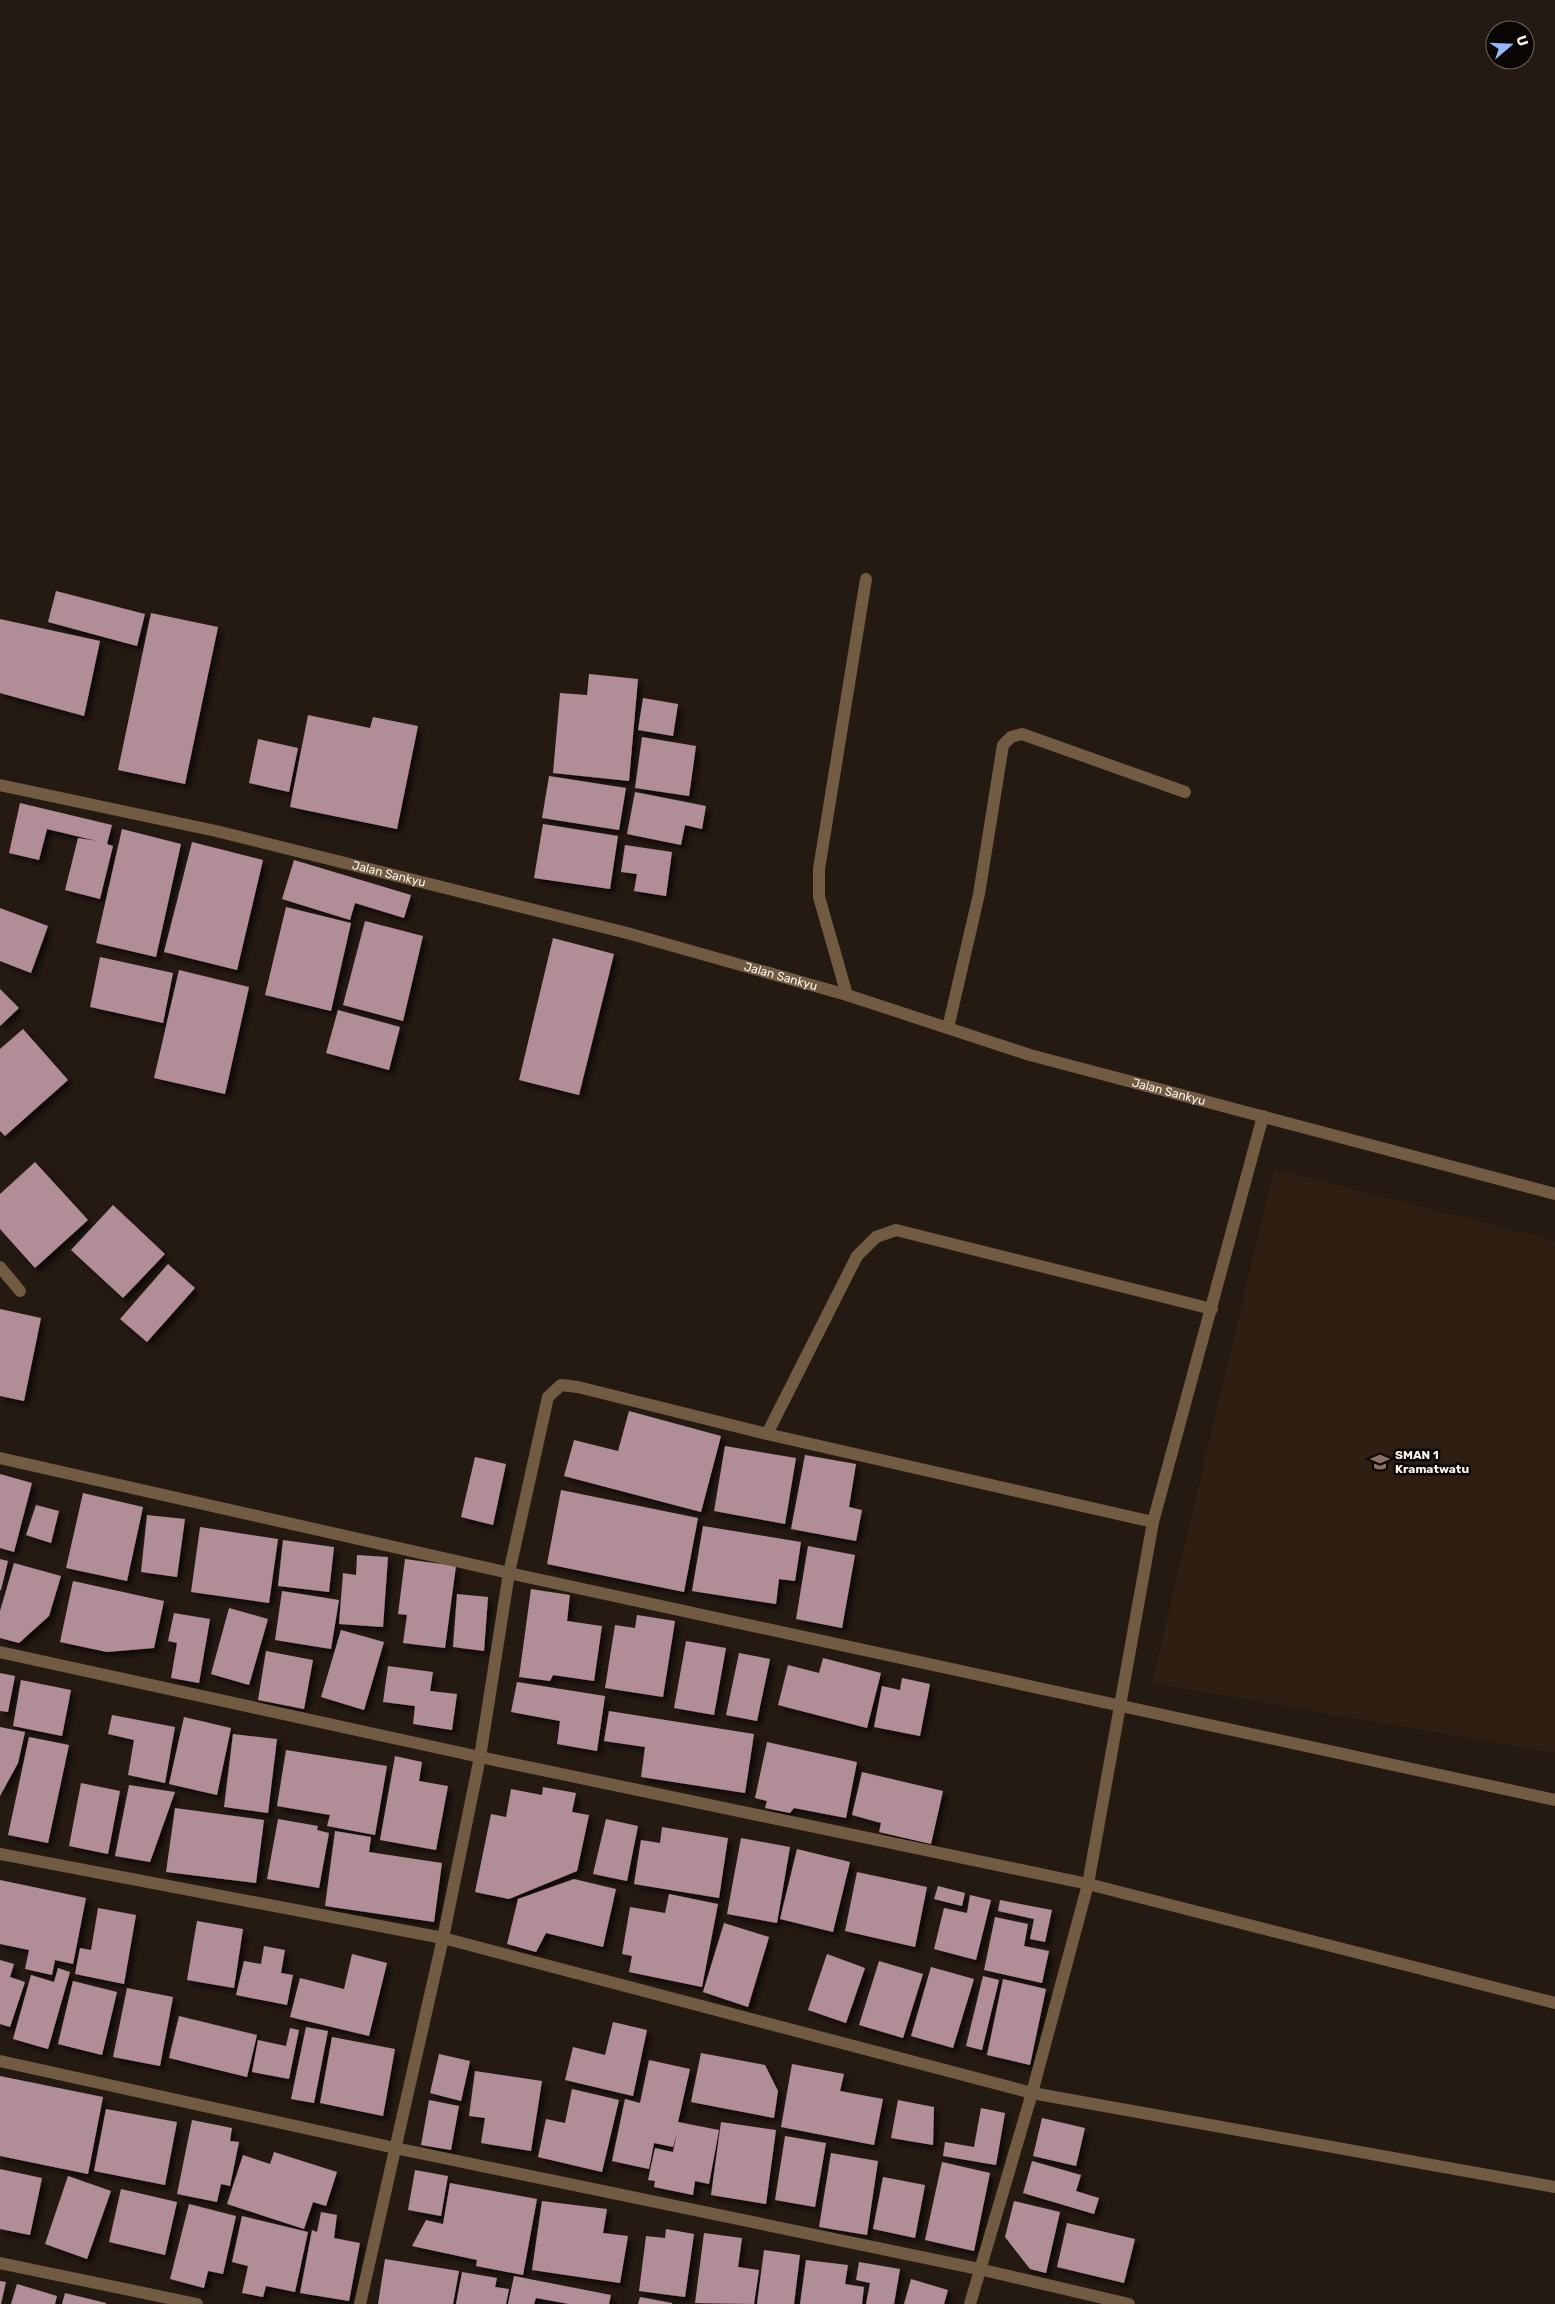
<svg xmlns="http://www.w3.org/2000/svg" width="1555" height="2304" viewBox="0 0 1555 2304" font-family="Rubik,sans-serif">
<defs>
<filter id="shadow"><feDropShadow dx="4.5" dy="4.5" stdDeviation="2.5" flood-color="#0009"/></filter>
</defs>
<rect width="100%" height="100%" fill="#251a12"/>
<polygon fill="#2f1f13" points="1274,1169 1555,1241 1555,1753 1152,1683"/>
<g fill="#b08d97" filter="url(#shadow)">
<polygon points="56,591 145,614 137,646 48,622"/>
<polygon points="151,613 218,627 185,784 118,770"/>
<polygon points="0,619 100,641 84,716 0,693"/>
<polygon points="589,674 638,679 629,781 553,773 560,693 587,695"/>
<polygon points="643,698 678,704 673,736 638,730"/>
<polygon points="308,715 370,728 373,717 418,726 397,829 290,807"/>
<polygon points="642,737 696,746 689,796 635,788"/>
<polygon points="258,739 298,748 289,792 249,783"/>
<polygon points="549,776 626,788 619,830 542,818"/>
<polygon points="635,792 706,806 702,829 685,825 681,845 627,834"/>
<polygon points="20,803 112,825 107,844 113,846 100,899 65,890 78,838 97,841 47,829 39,860 9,853"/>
<polygon points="543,824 618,836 610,889 534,878"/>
<polygon points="122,829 181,844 156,957 96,943"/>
<polygon points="192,842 263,860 237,970 164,952"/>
<polygon points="625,845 672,852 666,896 634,891 637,874 621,872"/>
<polygon points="294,860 411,895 404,918 355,903 350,920 282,899"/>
<polygon points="286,907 351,923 331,1011 265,995"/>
<polygon points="0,908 48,926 31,973 0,961"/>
<polygon points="365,921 423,936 403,1021 343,1005"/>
<polygon points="553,938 614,954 579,1095 519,1080"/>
<polygon points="100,957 173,973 163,1023 90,1007"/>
<polygon points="179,970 249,987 225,1094 154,1078"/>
<polygon points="0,989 19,1008 0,1026"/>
<polygon points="338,1010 400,1027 389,1070 326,1053"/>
<polygon points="23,1029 68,1080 5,1136 0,1131 0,1049"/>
<polygon points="35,1162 88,1220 35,1268 0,1229 0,1194"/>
<polygon points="113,1205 165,1254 123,1298 71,1250"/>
<polygon points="168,1264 195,1288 147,1342 120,1319"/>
<polygon points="0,1309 41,1318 24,1401 0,1396"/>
<polygon points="629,1411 721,1436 701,1512 564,1476 574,1440 618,1451"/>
<polygon points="725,1446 796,1458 785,1524 714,1511"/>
<polygon points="805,1455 856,1464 849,1507 862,1510 856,1541 791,1529"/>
<polygon points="475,1457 506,1464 493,1525 461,1517"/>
<polygon points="0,1474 32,1483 14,1552 0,1548"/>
<polygon points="561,1490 698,1518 684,1592 547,1564"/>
<polygon points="83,1493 143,1507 127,1581 66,1568"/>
<polygon points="36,1505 59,1511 51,1543 26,1535"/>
<polygon points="147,1515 185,1519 177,1577 141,1572"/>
<polygon points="703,1526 801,1542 795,1581 779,1579 776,1604 692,1591"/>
<polygon points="200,1527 278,1539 269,1603 191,1592"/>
<polygon points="283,1540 334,1547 329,1592 278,1586"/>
<polygon points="808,1546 855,1555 842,1628 796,1619"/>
<polygon points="357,1555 388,1557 383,1627 339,1624 343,1573 356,1575"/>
<polygon points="0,1559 8,1561 1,1590 0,1590"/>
<polygon points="405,1559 456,1566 445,1648 403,1643 407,1615 398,1614"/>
<polygon points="14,1563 61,1576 49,1616 19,1643 0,1638 0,1611"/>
<polygon points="73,1581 164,1601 154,1648 107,1652 60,1642"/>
<polygon points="531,1589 570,1595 567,1621 602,1626 594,1681 553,1675 550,1681 519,1677"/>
<polygon points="282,1591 339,1600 331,1649 275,1640"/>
<polygon points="457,1594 488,1597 484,1651 453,1647"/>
<polygon points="229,1608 268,1619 249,1685 211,1674"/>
<polygon points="174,1613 210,1619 199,1683 171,1678 177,1643 168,1641"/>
<polygon points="637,1615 675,1621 663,1697 605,1688 615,1625 635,1628"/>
<polygon points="341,1630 384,1642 364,1710 321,1697"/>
<polygon points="686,1641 726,1648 714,1715 674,1708"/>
<polygon points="266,1651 313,1660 304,1709 258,1700"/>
<polygon points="739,1653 770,1659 757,1721 726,1715"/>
<polygon points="823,1658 881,1673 867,1728 778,1705 788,1665 819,1673"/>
<polygon points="388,1666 433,1672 430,1691 457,1694 452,1730 413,1724 415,1706 383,1702"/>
<polygon points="0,1673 15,1676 8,1712 0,1711"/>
<polygon points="902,1678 930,1684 920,1736 874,1727 882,1686 900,1690"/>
<polygon points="21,1680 71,1690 62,1736 13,1726"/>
<polygon points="517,1682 605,1696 597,1751 557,1744 560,1721 511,1712"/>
<polygon points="609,1711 754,1734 745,1793 641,1777 645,1747 604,1741"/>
<polygon points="112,1715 175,1727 165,1783 128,1775 134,1740 108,1734"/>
<polygon points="184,1717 231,1728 217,1795 169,1784"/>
<polygon points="0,1727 25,1732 18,1763 0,1796"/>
<polygon points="233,1734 277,1739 268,1813 224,1807"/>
<polygon points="29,1737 69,1745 48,1843 8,1835"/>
<polygon points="767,1742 857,1762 846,1818 794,1808 790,1813 765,1808 767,1801 755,1798"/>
<polygon points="286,1750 387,1766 375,1835 327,1826 330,1815 277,1806"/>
<polygon points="395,1756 422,1762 419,1781 448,1786 436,1850 380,1840"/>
<polygon points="862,1772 943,1791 931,1844 879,1832 881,1823 852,1815"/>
<polygon points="81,1783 120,1791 108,1854 69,1846"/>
<polygon points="129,1785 175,1792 150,1862 115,1856"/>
<polygon points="543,1787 576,1793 572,1812 589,1815 577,1871 509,1899 475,1892 491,1814 506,1817 511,1789 542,1795"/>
<polygon points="175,1808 264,1820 256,1883 166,1872"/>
<polygon points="278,1819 318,1826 317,1830 329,1833 319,1888 267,1879"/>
<polygon points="606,1819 638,1826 627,1881 593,1874"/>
<polygon points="662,1827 728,1838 719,1898 634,1884 641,1840 660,1843"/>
<polygon points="335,1831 371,1837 369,1852 442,1863 434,1922 325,1906"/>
<polygon points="741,1838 790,1847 777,1923 727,1914"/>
<polygon points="797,1849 850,1862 833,1932 780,1919"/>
<polygon points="857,1872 927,1887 915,1947 845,1931"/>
<polygon points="574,1879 616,1889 603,1947 546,1933 536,1952 507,1944 518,1899"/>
<polygon points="0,1880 86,1898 73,1964 55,1960 52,1975 25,1969 29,1950 0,1944"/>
<polygon points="938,1886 965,1893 962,1906 934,1899"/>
<polygon points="669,1894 718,1904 702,1987 629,1972 632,1956 622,1954 630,1907 665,1913"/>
<polygon points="970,1895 991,1900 976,1960 934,1949 944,1908 967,1913"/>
<polygon points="1000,1900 1052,1910 1045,1942 1030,1939 1034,1919 998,1911"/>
<polygon points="98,1908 136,1915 124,1984 75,1974 80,1948 91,1950"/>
<polygon points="995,1917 1028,1924 1024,1946 1049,1951 1042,1983 984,1970"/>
<polygon points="197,1921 243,1929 234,1988 187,1980"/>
<polygon points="724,1923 769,1937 748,2007 703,1992"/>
<polygon points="264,1946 285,1950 281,1973 293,1975 287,2005 236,1995 244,1961 261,1964"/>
<polygon points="352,1954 387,1963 369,2036 290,2017 300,1978 344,1989"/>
<polygon points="827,1954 865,1968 846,2023 808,2010"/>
<polygon points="0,1960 14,1964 10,1977 25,1982 10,2027 0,2024"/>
<polygon points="879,1961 923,1974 903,2038 859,2025"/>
<polygon points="931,1967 974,1979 953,2048 911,2036"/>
<polygon points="58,1968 70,1972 48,2049 13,2039 31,1975 54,1982"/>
<polygon points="983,1976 999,1980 982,2050 966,2046"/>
<polygon points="1003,1979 1046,1989 1030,2065 987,2055"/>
<polygon points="73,1981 117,1992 102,2055 58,2044"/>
<polygon points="127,1988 173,1997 160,2066 113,2057"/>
<polygon points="179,2016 257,2035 247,2077 169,2058"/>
<polygon points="613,2022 647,2030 633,2096 565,2080 573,2047 605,2055"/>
<polygon points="306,2027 328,2031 314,2103 291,2099"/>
<polygon points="290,2028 299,2030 289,2079 252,2072 258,2040 286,2046"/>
<polygon points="332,2037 395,2049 383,2116 320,2103"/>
<polygon points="701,2053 765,2065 778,2091 774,2118 691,2102"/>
<polygon points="439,2054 470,2061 461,2101 430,2093"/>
<polygon points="649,2060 690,2069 678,2122 719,2130 709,2184 695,2181 693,2195 654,2187 655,2181 648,2180 655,2148 673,2152 677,2133 673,2147 654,2143 649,2169 612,2161 625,2099 640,2103"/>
<polygon points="792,2064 844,2074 840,2091 883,2099 874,2145 781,2127"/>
<polygon points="475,2071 542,2081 531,2151 481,2143 485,2118 469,2116"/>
<polygon points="0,2076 103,2097 88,2174 0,2156"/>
<polygon points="572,2089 619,2100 602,2172 538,2157 546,2119 565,2123"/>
<polygon points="429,2100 459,2106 451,2150 421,2145"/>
<polygon points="898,2100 934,2107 933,2145 891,2138"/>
<polygon points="981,2108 1005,2113 996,2165 943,2156 945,2142 974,2147"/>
<polygon points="106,2109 177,2122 165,2185 94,2171"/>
<polygon points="1042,2118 1085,2128 1076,2166 1033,2156"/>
<polygon points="192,2120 232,2128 230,2141 239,2142 230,2186 221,2184 217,2202 177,2194"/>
<polygon points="721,2122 776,2130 766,2204 711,2195"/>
<polygon points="785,2136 826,2143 815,2207 775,2200"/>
<polygon points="274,2152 337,2172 326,2206 313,2202 304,2229 227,2204 243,2155 270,2164"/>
<polygon points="831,2153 878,2161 867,2235 819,2227"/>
<polygon points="1032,2161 1081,2175 1076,2191 1099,2198 1094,2214 1023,2193"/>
<polygon points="942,2162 990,2173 974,2251 925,2240"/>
<polygon points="0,2169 42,2178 30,2235 0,2229"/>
<polygon points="415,2170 448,2176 441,2216 408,2210"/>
<polygon points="68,2176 111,2191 87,2259 45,2244"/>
<polygon points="883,2177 925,2185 915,2238 873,2229"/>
<polygon points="450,2183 537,2199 523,2275 476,2266 477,2260 412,2246 426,2220 443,2224"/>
<polygon points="121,2189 177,2202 165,2255 109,2242"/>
<polygon points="542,2201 607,2209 603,2233 628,2236 620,2283 532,2270"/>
<polygon points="1014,2201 1060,2212 1046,2273 1030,2269 1005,2237"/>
<polygon points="189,2204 236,2216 223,2274 208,2271 204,2288 170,2279"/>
<polygon points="321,2212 337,2215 334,2238 360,2243 349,2301 300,2293 312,2230 317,2232"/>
<polygon points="242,2216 308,2232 295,2292 266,2286 263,2297 242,2293 248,2266 232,2262"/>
<polygon points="1067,2223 1135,2239 1124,2283 1057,2267"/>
<polygon points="666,2229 694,2234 685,2297 639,2291 646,2236 665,2238"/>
<polygon points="704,2233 742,2238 738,2267 759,2270 754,2304 695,2303"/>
<polygon points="764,2250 800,2255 794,2304 757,2304"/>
<polygon points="385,2259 459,2271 453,2304 378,2304"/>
<polygon points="806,2260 848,2265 845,2284 864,2287 862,2304 800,2304"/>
<polygon points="859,2262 900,2269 894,2304 866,2304 870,2283 856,2280"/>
<polygon points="462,2272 497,2278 495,2287 509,2289 506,2304 456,2304"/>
<polygon points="514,2276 611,2295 609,2304 569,2304 536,2298 534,2304 508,2304"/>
<polygon points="911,2279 948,2290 944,2304 904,2304"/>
<polygon points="0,2281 6,2282 1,2304 0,2304"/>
<polygon points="17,2284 57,2296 55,2304 11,2304"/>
<polygon points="65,2293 106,2303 106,2304 62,2304"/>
<polygon points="640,2297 672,2303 672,2304 638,2304"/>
</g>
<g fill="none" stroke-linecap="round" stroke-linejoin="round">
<g stroke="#715b42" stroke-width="12">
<path id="s1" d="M 0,785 L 216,831 L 627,933 L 847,995 L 1030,1055 L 1555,1194"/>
<polyline points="847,995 819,897 819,869 866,579"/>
<polyline points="948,1028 979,894 1003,745 1011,737 1022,734 1185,792"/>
<polyline points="0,1267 20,1291"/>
<polyline points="767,1434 857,1256 876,1237 896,1230 1212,1309"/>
<polyline points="0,1458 509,1573 1555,1800"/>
<polyline points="0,1652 480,1757 1088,1884 1555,2003"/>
<polyline points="0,1854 443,1938 1032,2093 1555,2187"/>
<polyline points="0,2061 395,2148 979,2269 1129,2304"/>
<polyline points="0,2263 197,2304"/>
<polyline points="360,2304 443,1938 480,1757 509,1573 548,1397 561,1385 578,1387 767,1434 1153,1522"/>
<polyline points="970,2304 1032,2093 1088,1884 1153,1522 1263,1116"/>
</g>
</g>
<defs>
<g id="school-bare" transform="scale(1.5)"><path d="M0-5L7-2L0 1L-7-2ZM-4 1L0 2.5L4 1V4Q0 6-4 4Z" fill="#8d6e63" stroke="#0a0604" stroke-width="2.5" paint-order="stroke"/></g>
</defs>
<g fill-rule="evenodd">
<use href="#school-bare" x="1380" y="1462"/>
</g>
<g text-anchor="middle" stroke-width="5" stroke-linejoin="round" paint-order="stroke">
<g font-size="12" fill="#fbf3ed" stroke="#0a0604">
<text dy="4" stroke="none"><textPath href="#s1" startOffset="399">Jalan Sankyu</textPath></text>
<text dy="4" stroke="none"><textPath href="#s1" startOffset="804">Jalan Sankyu</textPath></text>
<text dy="4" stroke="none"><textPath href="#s1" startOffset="1209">Jalan Sankyu</textPath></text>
</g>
<g font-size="12" font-weight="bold" fill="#fbf3ed" stroke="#0a0604" text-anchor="start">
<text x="1395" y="1459">SMAN 1<tspan x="1395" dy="14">Kramatwatu</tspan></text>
</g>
</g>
<g transform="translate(1510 45) rotate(71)"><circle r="24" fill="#0a0604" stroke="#6a6561"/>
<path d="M0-4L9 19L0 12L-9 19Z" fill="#94b7fd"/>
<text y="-8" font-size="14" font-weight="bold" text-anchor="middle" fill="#fbf3ed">U</text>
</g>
</svg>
